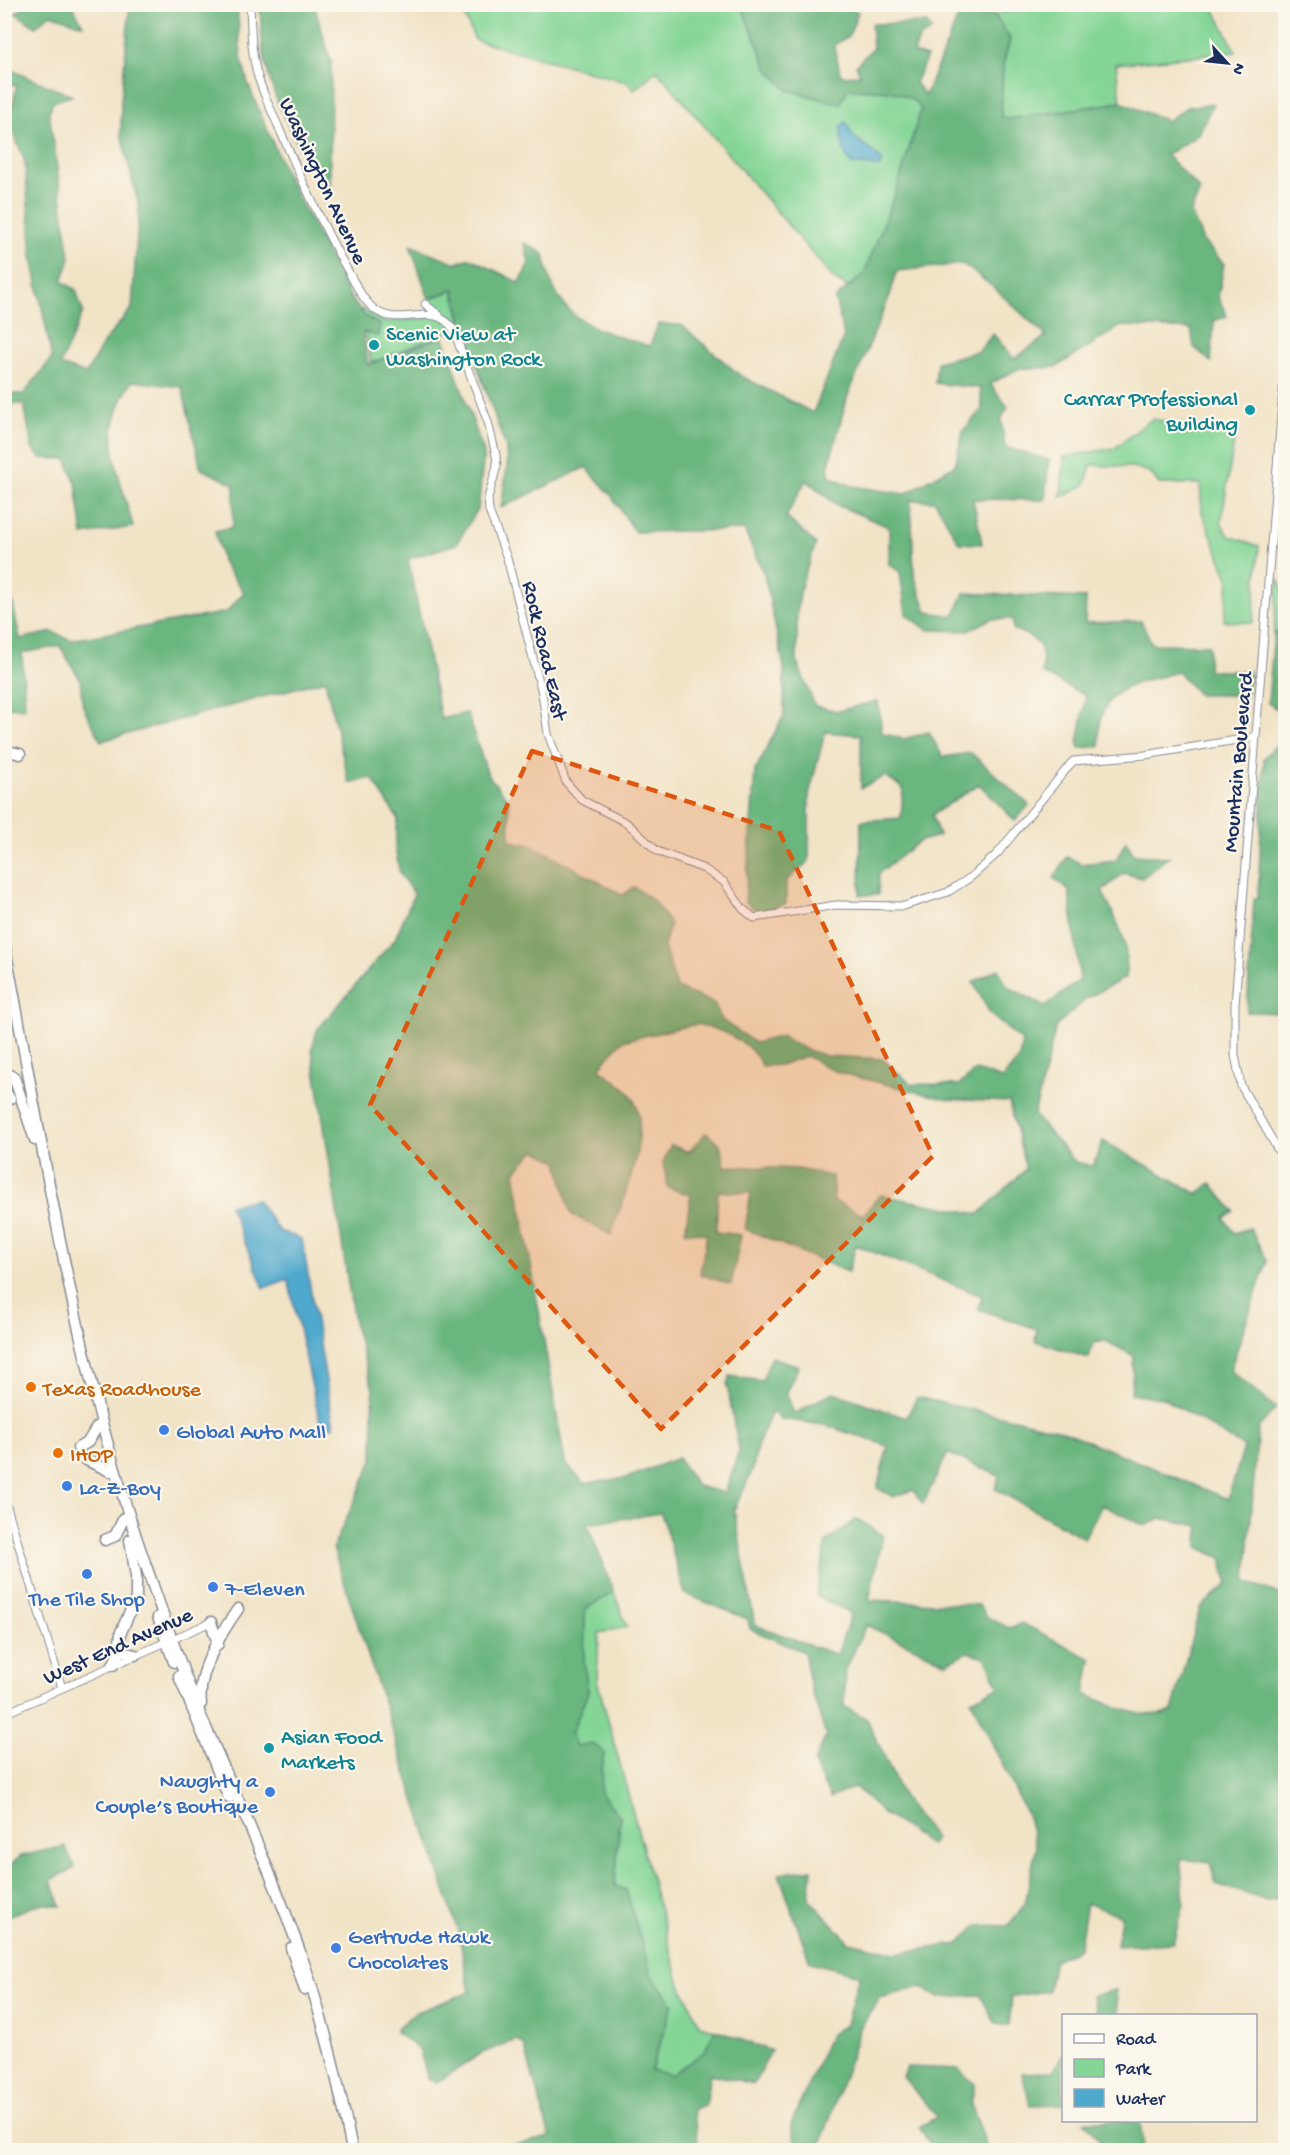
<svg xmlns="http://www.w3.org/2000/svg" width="1290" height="2155" viewBox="0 0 1290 2155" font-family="'Gochi Hand',sans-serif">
<rect width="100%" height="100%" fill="#fbf7ec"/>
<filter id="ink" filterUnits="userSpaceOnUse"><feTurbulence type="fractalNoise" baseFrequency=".0167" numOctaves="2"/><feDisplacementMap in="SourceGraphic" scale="12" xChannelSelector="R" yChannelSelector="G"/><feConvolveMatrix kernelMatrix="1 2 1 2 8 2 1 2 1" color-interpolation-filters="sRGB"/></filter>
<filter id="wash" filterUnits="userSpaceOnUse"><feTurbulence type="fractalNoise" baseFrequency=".008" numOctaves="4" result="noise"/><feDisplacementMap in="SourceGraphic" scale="24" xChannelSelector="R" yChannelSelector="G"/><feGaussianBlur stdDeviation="1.35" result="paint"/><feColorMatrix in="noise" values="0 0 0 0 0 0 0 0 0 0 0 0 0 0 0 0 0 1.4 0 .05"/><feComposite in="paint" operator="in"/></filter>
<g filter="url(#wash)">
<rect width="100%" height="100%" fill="#f1e3c6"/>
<g fill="#84d596" stroke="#50827a" stroke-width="1.5">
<polygon points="1061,4 1212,5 1236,52 1116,64 1121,102 1008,119 1001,116 1003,65 1010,39 994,14"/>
<polygon points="460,5 741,5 768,69 848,89 895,91 915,100 921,109 897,189 864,275 847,287 833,278 657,70 634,90 627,82 475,40"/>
<polygon points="453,290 463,326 371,363 362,309 386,322 428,318 430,299"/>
<polygon points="1152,419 1235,435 1221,523 1229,536 1259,546 1253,623 1224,621 1229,580 1202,512 1200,484 1159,484 1150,472 1132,467 1091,465 1085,485 1061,497 1064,457 1115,448"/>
<polygon points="1278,578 1285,594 1285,637 1274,632"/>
<polygon points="614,1592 627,1627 599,1633 597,1680 679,1981 700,2025 715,2030 704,2052 671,2075 650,2070 673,2004 651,1975 626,1890 615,1886 620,1817 600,1792 604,1752 576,1747 571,1734 588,1692 584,1663 585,1608"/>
</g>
<g fill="#6bb67f" stroke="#43726e" stroke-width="1.5" fill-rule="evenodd">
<polygon points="28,5 72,5 83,25 50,14 36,27 15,13"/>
<path d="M 130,5 L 237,5 L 241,56 L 248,84 L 286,174 L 352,300 L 365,316 L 380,325 L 378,336 L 363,332 L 368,365 L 443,336 L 484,453 L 478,509 L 456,544 L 408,559 L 441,719 L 467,713 L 488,775 L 509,801 L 510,841 L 532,845 L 623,895 L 634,887 L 654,901 L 670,924 L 664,947 L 677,988 L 714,1003 L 722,1020 L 755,1043 L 782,1036 L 804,1049 L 826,1056 L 882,1059 L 911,1084 L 959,1085 L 976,1070 L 1002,1079 L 1019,1059 L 1022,1041 L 991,1015 L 973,982 L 998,969 L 1008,987 L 1045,1006 L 1080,980 L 1069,891 L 1054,878 L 1067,857 L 1082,864 L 1116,860 L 1126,841 L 1134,855 L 1169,857 L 1142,878 L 1124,873 L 1102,891 C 1117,921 1131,944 1125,978 L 1087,998 L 1056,1026 L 1034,1115 L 1075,1162 L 1093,1166 L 1103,1141 L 1198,1194 L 1211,1183 L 1234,1211 L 1224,1218 L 1234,1233 L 1250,1228 L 1267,1261 L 1230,1370 L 1276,1408 L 1258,1428 L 1246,1582 L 1285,1596 L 1285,1898 L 1267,1901 L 1216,1884 L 1210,1862 L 1181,1859 L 1184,1904 L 1173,1943 L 1117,1946 L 1121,1916 L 1087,1903 L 1079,1949 L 1054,1960 L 1048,1991 L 1012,1996 L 1009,2026 L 996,2024 L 980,1995 L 938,1997 L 921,1987 L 880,1998 L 861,2026 L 821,2144 L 826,2150 L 798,2150 L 791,2124 L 830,2035 L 846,2024 L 859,1975 L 810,1962 L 779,1874 L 812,1869 L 809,1899 L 849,1942 L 896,1953 L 958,1944 L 978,1925 L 1008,1926 L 1025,1904 L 1036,1847 L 1028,1817 L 971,1700 L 999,1687 L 985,1657 L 968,1652 L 947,1663 L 866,1625 L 846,1669 L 844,1706 L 867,1719 L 904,1799 L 935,1838 L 931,1845 L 883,1813 L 855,1787 L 830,1798 L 814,1763 L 826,1736 L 811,1689 L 804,1652 L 750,1629 L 748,1619 L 685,1594 L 661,1513 L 587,1524 L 614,1592 L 585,1609 L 584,1663 L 588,1692 L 571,1734 L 576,1746 L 592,1743 L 604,1752 L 600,1792 L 620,1817 L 615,1886 L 626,1890 L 651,1975 L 673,2004 L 651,2070 L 671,2075 L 704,2052 L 715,2030 L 771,2051 L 754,2084 L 710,2074 L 705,2105 L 693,2109 L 699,2150 L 491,2150 L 550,2137 L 524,2045 L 516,2040 L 482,2053 L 436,2083 L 428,2079 L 420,2051 L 395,2031 L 414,2013 L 470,1992 L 458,1931 L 333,1548 L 373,1460 L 373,1389 L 355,1328 L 312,1049 L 317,1030 L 395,939 L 414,894 L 400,874 L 395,847 L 398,819 L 372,778 L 349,783 L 325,680 L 101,741 L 83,706 L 80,679 L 60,646 L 22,653 L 25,708 L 5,707 L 7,659 L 4,649 L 5,566 L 20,639 L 52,632 L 71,640 L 227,612 L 244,592 L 223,564 L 215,531 L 233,527 L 234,484 L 201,469 L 182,387 L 133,381 C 96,432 119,471 133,527 L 83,535 L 76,483 L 66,459 L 40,458 L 32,448 L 24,404 L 5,403 L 5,394 L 24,394 L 52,358 L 32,258 L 25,162 L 9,121 L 17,85 L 5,86 L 5,61 L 13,71 L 72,96 L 53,102 L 49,112 L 70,259 L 62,281 L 76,290 L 83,312 L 60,365 L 86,374 L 104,342 L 132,308 L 139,207 L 121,134 L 121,102 ZM 697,1024 C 723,1030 751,1041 762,1066 L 780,1065 L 806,1056 L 837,1072 L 945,1099 L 1009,1102 L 1026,1169 L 979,1214 L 880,1195 L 863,1215 L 834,1201 L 832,1176 L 798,1169 L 725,1166 L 720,1144 L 706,1133 L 689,1152 L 671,1145 L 663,1162 L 668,1188 L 691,1195 L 685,1231 L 707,1234 L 700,1274 L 731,1285 L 741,1235 L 716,1232 L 718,1191 L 751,1193 L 745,1229 L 848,1272 L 856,1245 L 982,1296 L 978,1309 L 1037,1329 L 1035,1341 L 1089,1358 L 1093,1343 L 1106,1341 L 1134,1356 L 1131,1394 L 1163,1398 L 1244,1447 L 1228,1499 L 1061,1430 L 917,1397 L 906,1418 L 833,1392 L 794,1414 L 786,1392 L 799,1366 L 771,1357 L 762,1381 L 730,1376 L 727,1385 L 739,1451 L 725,1493 L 697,1486 L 678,1458 L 627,1478 L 584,1483 L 565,1463 L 515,1172 L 535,1150 L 558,1162 L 571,1214 L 611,1235 C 622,1200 655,1128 631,1095 C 624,1085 609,1077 599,1068 L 622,1041 ZM 772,1412 L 781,1419 L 824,1425 L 888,1446 L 877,1488 L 893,1497 L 913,1490 L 923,1504 L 948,1453 L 999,1476 L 995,1489 L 1084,1538 L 1102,1505 L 1145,1526 L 1160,1518 L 1199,1526 L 1198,1547 L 1221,1558 L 1228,1584 L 1200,1608 L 1172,1711 C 1145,1722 1111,1705 1085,1694 L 1091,1659 L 1022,1623 L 1009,1628 L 987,1617 L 979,1605 L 869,1600 L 883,1535 L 857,1519 L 826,1542 L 816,1596 L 851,1613 L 837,1655 L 755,1625 L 734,1510 L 753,1469 L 757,1447 Z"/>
<path d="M 260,5 L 314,5 L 331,61 L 330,196 C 302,159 272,101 264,55 C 261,39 261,21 260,5 Z"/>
<path d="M 741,5 L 846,5 L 858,12 L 849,36 L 834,45 L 841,76 L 860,75 L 856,65 L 873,48 L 871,24 L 927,23 L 932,31 L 919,38 L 914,53 L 927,57 L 915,83 L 925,95 L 959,15 L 994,14 L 1010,39 L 1003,65 L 1001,116 L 1008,119 L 1121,102 L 1167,121 L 1187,107 L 1213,104 L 1198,135 L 1166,155 L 1200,190 L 1191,212 L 1203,241 L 1224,264 L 1218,297 L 1227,316 L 1214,321 L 1211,362 L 1194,347 L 1191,329 L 1121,326 L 1056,367 L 1018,369 L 990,384 L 1008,407 L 1001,419 L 1005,447 L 1049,460 L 1045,500 L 973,499 L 982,544 L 959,543 L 935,501 L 911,500 L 914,575 L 927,612 L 954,616 L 964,593 L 1086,598 L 1085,623 L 1141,621 L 1152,644 L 1209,645 L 1208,671 L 1249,671 L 1247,695 L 1199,695 L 1178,672 C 1132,684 1094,688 1100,746 L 1079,748 L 1078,743 L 1086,696 L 1042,673 C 1046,644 1038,639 1013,629 L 1013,619 L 991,619 L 968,631 L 928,630 L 906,614 L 900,572 L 889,564 L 889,527 L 837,505 L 806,480 L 786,517 L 816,544 L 802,581 L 797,612 L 797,662 L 815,706 L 838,711 L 878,701 L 882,733 L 904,739 L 929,732 L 943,757 L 971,753 L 1029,805 L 1015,821 L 979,784 L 932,815 L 939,836 L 920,841 L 879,873 L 878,895 L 860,895 L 861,821 L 901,818 L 903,788 L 885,776 L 861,788 L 861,735 L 825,732 L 809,795 L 809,861 L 786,881 L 786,904 L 758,912 L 745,902 L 755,771 L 784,715 L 784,667 L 764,574 L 744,530 L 635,532 L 611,495 L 586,467 L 501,508 L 507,466 L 506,448 L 463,326 L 454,289 L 429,299 L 410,245 L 456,263 L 470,258 L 520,283 L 529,262 L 524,243 L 544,254 C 554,321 593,329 650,346 L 658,324 L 681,325 L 741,376 L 813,413 L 844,336 L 835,299 L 864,274 L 897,189 L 921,109 C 905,86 873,90 848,89 L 840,104 L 788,90 L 768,69 ZM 963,264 L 993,287 L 1046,336 L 1014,359 L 993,334 L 979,351 L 937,362 L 935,383 L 980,388 L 982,409 L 963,431 L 955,465 L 905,494 L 852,486 L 830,477 L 828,468 L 847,398 L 890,295 L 897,271 Z"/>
<polygon points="1274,632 1286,637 1285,1013 1247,1012 1254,898 1258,898 1264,758 1277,744 1285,715 1268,703"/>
<polygon points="65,1846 75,1868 51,1880 61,1906 42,1903 5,1917 5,1870 21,1856"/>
<polygon points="1116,1990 1118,2015 1097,2015 1092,1996"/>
<polygon points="1063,2054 1063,2104 1030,2105 1022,2073 1052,2072"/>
<polygon points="907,2067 958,2069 975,2084 971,2104 988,2150 934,2150 919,2127 937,2117 903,2077"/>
<polygon points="1084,2121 1140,2121 1143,2150 1107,2150"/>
</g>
<g fill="#4fa9cc" stroke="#356c95" stroke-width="1.5">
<path d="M 846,122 L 852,135 L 882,160 L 880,167 L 851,164 C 843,154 840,138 841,126 Z"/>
<polygon points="257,1199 279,1231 302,1239 334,1427 321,1427 288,1279 264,1288 229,1205"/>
</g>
</g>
<g filter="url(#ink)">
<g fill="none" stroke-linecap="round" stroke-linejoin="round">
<g stroke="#868992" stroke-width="9">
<g id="minor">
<path d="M 250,4 C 251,29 251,54 258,77 C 263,94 272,111 279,128 C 299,174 320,220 344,264 C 353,279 361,298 374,309 C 400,330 433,299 453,329 L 488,422 L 496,455 L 497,466 L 488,498 L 489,511 L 507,558 L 542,693 L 548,734 L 566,782 L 582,800 L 627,823 L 657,851 L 704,869 L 724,882 L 743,909 L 754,918 L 836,905 L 904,906 L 948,892 L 971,877 L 997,854 L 1073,761 L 1145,755 L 1255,737"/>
<polyline points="425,304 439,315"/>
<polyline points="1286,352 1235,1004 1235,1055 1241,1086 1286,1164"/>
<polyline points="4,1497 62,1688"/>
<polyline points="4,1714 211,1622"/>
</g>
</g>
<g stroke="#868992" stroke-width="13">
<g id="highway">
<polyline points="4,750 20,754"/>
<path d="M 4,943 C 44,1150 74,1361 144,1560 C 163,1614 181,1669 203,1721 C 239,1802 276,1882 305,1966 C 325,2026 340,2089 352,2150"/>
<polyline points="4,1053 4,1056"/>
<polyline points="4,1072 14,1077 35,1140"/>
<polyline points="4,1089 10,1099"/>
<polyline points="78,1448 88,1442 97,1427"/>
<polyline points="80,1457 110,1471"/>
<polyline points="105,1540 115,1536 124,1518"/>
<polyline points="158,1617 174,1662"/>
<polyline points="211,1622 218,1644"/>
<polyline points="120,1647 127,1653 135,1655"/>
<polyline points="113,1665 119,1653 121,1632 136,1598 136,1576 130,1540"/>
<polyline points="179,1676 229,1798"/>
<path d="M 201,1704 C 197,1673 220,1634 238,1609"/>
<polyline points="291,1948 305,1990"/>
</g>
</g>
<use href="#minor" stroke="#fff" stroke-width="7"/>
<use href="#highway" stroke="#fff" stroke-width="10"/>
</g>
</g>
<path fill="#de5710" fill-opacity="0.2" stroke="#de5710" stroke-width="4.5" stroke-dasharray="12 8" stroke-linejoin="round" d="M 532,751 L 779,831 L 933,1156 L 661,1429 L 370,1105 Z"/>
<g fill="#0f9aa8" stroke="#fbf7ec" stroke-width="2">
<circle cx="374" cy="345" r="6"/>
<circle cx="1250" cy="410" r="6"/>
<circle cx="269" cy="1748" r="6"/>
</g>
<g fill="#e8710a" stroke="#fbf7ec" stroke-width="2">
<circle cx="31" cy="1387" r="6"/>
<circle cx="58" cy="1453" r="6"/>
</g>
<g fill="#3f7fe0" stroke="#fbf7ec" stroke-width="2">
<circle cx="164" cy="1430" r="6"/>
<circle cx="67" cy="1486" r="6"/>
<circle cx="87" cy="1574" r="6"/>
<circle cx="213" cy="1587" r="6"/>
<circle cx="270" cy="1792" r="6"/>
<circle cx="336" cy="1948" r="6"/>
</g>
<g text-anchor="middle" stroke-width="4.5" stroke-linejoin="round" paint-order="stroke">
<g font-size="22" fill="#1b2f5e" stroke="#fbf7ec">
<text transform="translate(325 180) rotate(65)" y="8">Washington Avenue</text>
<text transform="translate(547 650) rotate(77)" y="8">Rock Road East</text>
<text transform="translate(1236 762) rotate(-85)" y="8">Mountain Boulevard</text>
<text transform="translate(117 1644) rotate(-24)" y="8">West End Avenue</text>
</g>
<g font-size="22" fill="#0d838f" stroke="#fbf7ec" text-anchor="start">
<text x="386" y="340">Scenic View at<tspan x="386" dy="25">Washington Rock</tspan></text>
<text x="1238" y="405" text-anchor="end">Carrar Professional<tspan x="1238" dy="25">Building</tspan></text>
<text x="281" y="1743">Asian Food<tspan x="281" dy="25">Markets</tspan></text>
</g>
<g font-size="22" fill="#c56008" stroke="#fbf7ec" text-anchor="start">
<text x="43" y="1395">Texas Roadhouse</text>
<text x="70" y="1461">IHOP</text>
</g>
<g font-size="22" fill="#366cbe" stroke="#fbf7ec" text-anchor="start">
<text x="176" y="1438">Global Auto Mall</text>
<text x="79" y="1494">La-Z-Boy</text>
<text x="225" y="1595">7-Eleven</text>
<text x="87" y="1605" text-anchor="middle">The Tile Shop</text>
<text x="258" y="1787" text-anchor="end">Naughty a<tspan x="258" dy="25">Couple’s Boutique</tspan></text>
<text x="348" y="1943">Gertrude Hawk<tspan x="348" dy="25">Chocolates</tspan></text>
</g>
</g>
<rect width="1290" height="2155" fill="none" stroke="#fbf7ec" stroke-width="24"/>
<rect x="1062" y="2014" width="195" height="108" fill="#fbf7ec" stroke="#a1a7b3" stroke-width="1.5"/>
<rect x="1074" y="2034" width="30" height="9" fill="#ffffff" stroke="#a1a7b3" stroke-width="1.5"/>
<text x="1116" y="2044" font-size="18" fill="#1b2f5e">Road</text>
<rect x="1074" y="2059" width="30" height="18" fill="#84d596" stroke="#a1a7b3" stroke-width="1.5"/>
<text x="1116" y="2074" font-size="18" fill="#1b2f5e">Park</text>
<rect x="1074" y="2089" width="30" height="18" fill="#4fa9cc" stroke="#a1a7b3" stroke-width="1.5"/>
<text x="1116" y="2104" font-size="18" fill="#1b2f5e">Water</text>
<g transform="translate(1227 63) rotate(117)" stroke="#fbf7ec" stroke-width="4.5" paint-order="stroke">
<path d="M0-4.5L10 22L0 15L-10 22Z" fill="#1b2f5e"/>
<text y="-9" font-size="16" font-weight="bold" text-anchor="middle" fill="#1b2f5e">N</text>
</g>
</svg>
